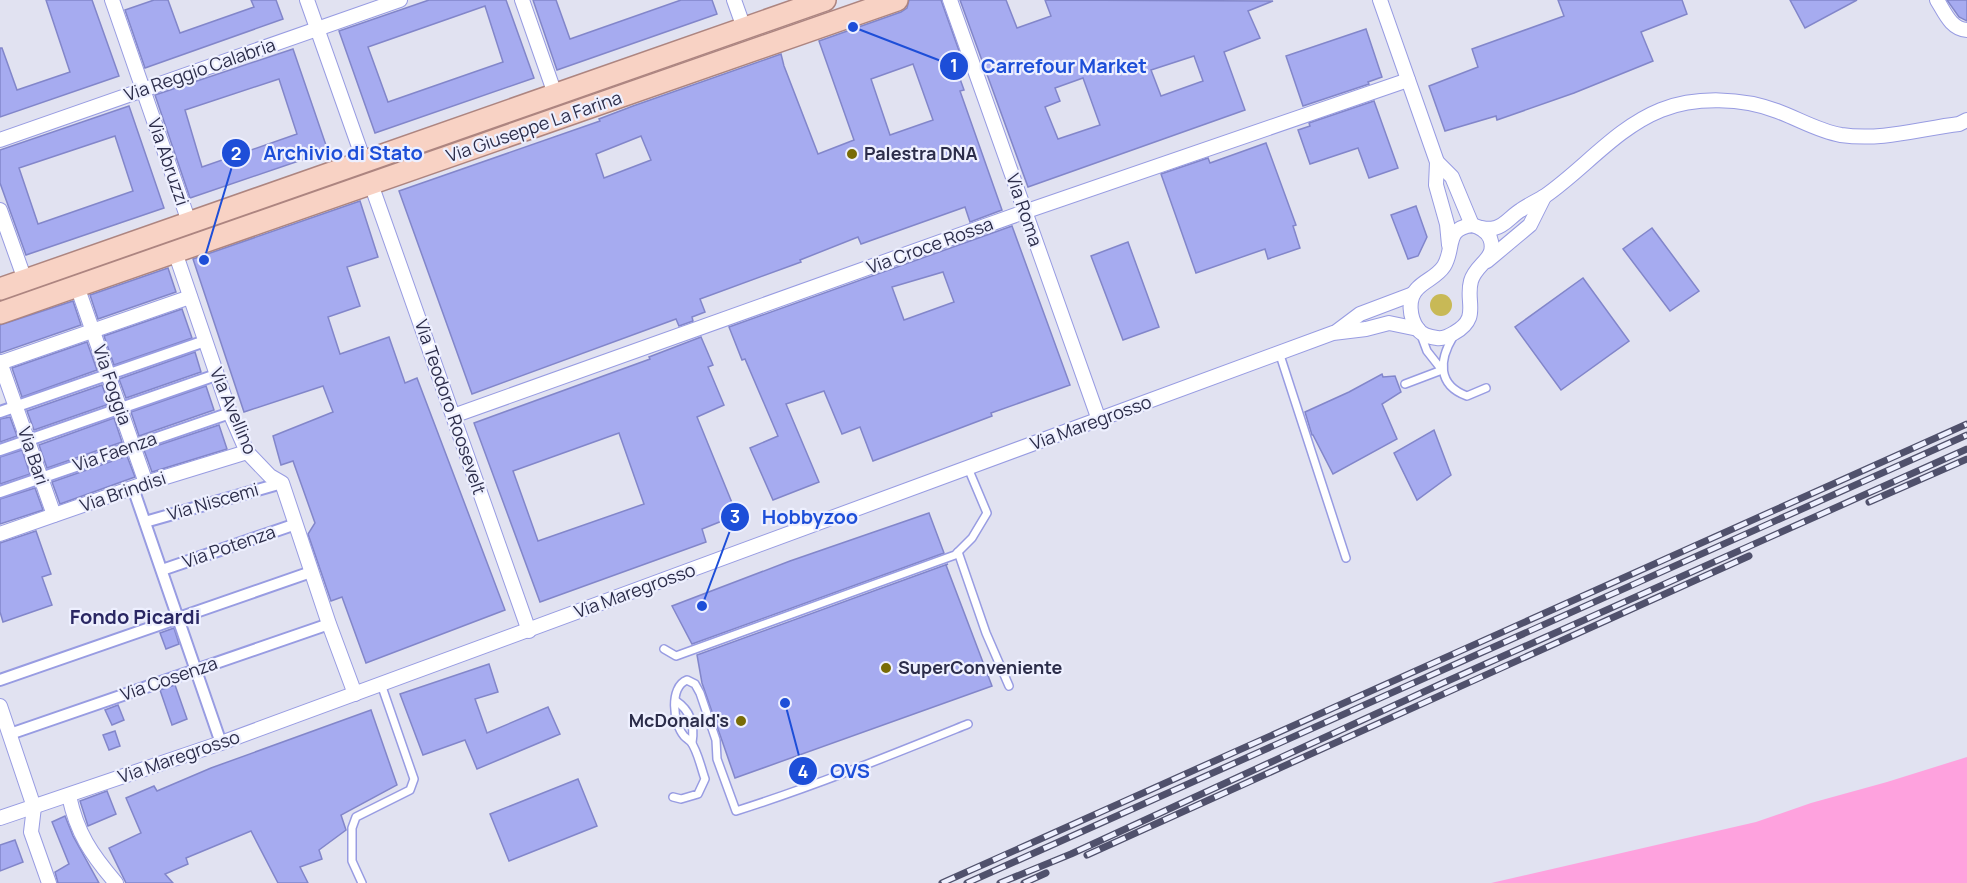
<svg xmlns="http://www.w3.org/2000/svg" width="1967" height="883" viewBox="0 0 1967 883" font-family="Manrope,sans-serif">
<rect width="100%" height="100%" fill="#e1e2f1"/>
<circle fill="#c8b956" cx="1441" cy="305" r="11"/>
<polygon fill="#fea2de" points="1967,757 1967,883 1491,883 1756,822 1811,803 1887,782"/>
<g fill="#a6abf0" stroke="#8286ca" stroke-width="1.5" fill-rule="evenodd">
<polygon points="46,0 92,0 119,76 0,117 0,48 2,48 17,90 70,72"/>
<polygon points="154,0 168,0 180,33 254,7 251,0 276,0 283,19 145,68 125,10"/>
<path d="M 429,0 L 506,0 L 534,78 L 375,133 L 339,31 ZM 485,6 L 503,62 L 388,102 L 368,47 Z"/>
<polygon points="533,0 556,0 570,39 681,0 712,0 717,14 557,70"/>
<path d="M 909,0 L 941,0 L 963,62 L 955,65 L 964,90 L 960,91 L 1002,210 L 970,222 L 965,207 L 861,244 L 858,237 L 800,260 L 801,262 L 700,299 L 705,312 L 692,317 L 693,321 L 679,326 L 676,319 L 472,394 L 399,191 L 600,121 L 599,119 L 633,106 L 781,54 L 784,66 L 818,154 L 854,140 L 819,41 L 901,12 L 907,8 ZM 913,64 L 933,120 L 890,135 L 871,79 ZM 641,136 L 651,160 L 604,178 L 596,154 Z"/>
<path d="M 960,0 L 1006,0 L 1017,28 L 1051,16 L 1045,0 L 1273,1 L 1248,11 L 1260,38 L 1224,52 L 1245,110 L 1028,187 ZM 1194,56 L 1203,81 L 1161,96 L 1151,70 ZM 1083,78 L 1100,125 L 1058,139 L 1045,107 L 1060,101 L 1055,88 Z"/>
<polygon points="1558,0 1682,0 1687,14 1641,32 1653,61 1574,93 1497,120 1496,116 1445,131 1429,86 1478,67 1472,49 1564,16"/>
<polygon points="1790,0 1857,0 1805,28"/>
<polygon points="1947,0 1967,0 1967,21 1959,17"/>
<polygon points="1366,29 1382,77 1368,82 1369,84 1303,106 1286,56"/>
<path d="M 293,49 L 328,151 L 190,198 L 155,95 ZM 279,79 L 297,134 L 202,167 L 185,110 Z"/>
<polygon points="1374,101 1398,168 1369,178 1358,148 1310,164 1298,130 1310,126 1309,123"/>
<path d="M 129,106 L 164,208 L 26,255 L 0,183 L 0,150 ZM 115,136 L 133,191 L 38,224 L 19,168 Z"/>
<polygon points="1266,143 1296,225 1293,226 1300,248 1268,259 1265,249 1196,273 1161,174 1208,158 1210,163"/>
<polygon points="360,201 378,257 347,267 360,306 328,317 340,354 389,337 405,383 417,378 505,610 366,663 342,597 331,601 308,534 315,523 293,461 281,465 273,436 333,412 323,386 244,412 193,259"/>
<polygon points="1416,206 1427,237 1418,256 1408,259 1391,215"/>
<path d="M 1012,226 L 1070,385 L 991,413 L 992,416 L 873,461 L 860,427 L 842,434 L 824,391 L 786,404 L 819,482 L 773,500 L 750,448 L 778,436 L 745,359 L 742,360 L 729,327 ZM 943,272 L 954,302 L 904,320 L 892,287 Z"/>
<polygon points="1652,228 1699,291 1670,311 1623,249"/>
<polygon points="1128,242 1159,327 1123,340 1091,256"/>
<polygon points="168,268 176,292 98,319 90,295"/>
<polygon points="1583,278 1629,341 1561,390 1515,327"/>
<polygon points="73,301 81,325 0,353 0,325"/>
<polygon points="182,309 192,338 114,365 104,336"/>
<path d="M 701,337 L 713,365 L 708,367 L 724,405 L 697,417 L 737,515 L 702,529 L 706,542 L 540,602 L 474,423 L 650,359 L 649,357 ZM 619,433 L 644,504 L 538,541 L 513,471 Z"/>
<polygon points="87,342 97,370 22,397 12,368"/>
<polygon points="195,352 201,372 126,398 119,379"/>
<polygon points="1382,374 1383,377 1395,376 1401,392 1382,404 1397,439 1333,474 1313,435 1312,435 1305,412 1349,392"/>
<polygon points="102,385 109,404 34,430 27,411"/>
<polygon points="206,386 214,410 139,436 131,412"/>
<polygon points="10,417 17,436 0,442 0,419"/>
<polygon points="114,418 122,442 47,468 39,445"/>
<polygon points="219,425 227,449 152,472 144,450"/>
<polygon points="1434,430 1451,475 1417,500 1394,453"/>
<polygon points="22,450 30,474 0,484 0,457"/>
<polygon points="127,456 135,477 60,504 52,482"/>
<polygon points="35,488 43,510 0,524 0,499"/>
<polygon points="929,513 944,553 692,644 672,606 790,561"/>
<polygon points="36,531 51,574 42,577 52,605 3,622 0,612 0,543"/>
<polygon points="948,564 946,565 992,686 735,778 702,683 697,655"/>
<polygon points="174,628 179,644 166,649 160,633"/>
<polygon points="489,664 498,692 475,699 487,733 548,707 560,734 477,769 465,740 423,755 400,694"/>
<polygon points="175,685 187,719 172,725 160,690"/>
<polygon points="118,705 124,720 112,725 105,710"/>
<polygon points="371,710 397,785 341,815 346,830 319,850 322,859 300,867 308,883 278,883 251,831 186,858 188,864 165,874 173,883 126,883 109,848 141,833 126,798 154,786 157,791 211,768"/>
<polygon points="115,731 120,746 109,750 103,735"/>
<polygon points="578,779 597,826 509,861 490,814"/>
<polygon points="107,791 116,814 88,826 80,801"/>
<polygon points="65,816 73,836 99,883 58,883 55,872 69,864 52,822"/>
<polygon points="15,840 23,862 0,871 0,845"/>
</g>
<g fill="none" stroke-linecap="round" stroke-linejoin="round">
<g stroke="#989ce2" stroke-width="10">
<g id="service">
<path d="M 1453,337 C 1439,360 1437,385 1467,396 L 1486,388"/>
<polyline points="1279,352 1346,558"/>
<polyline points="1405,384 1442,370 1427,351 1421,335"/>
<polyline points="958,552 986,633 1009,686"/>
<polyline points="664,649 676,656 955,555 972,538 987,513 968,468"/>
<path d="M 676,701 C 691,711 695,725 692,743"/>
<path d="M 673,797 L 681,799 L 698,794 L 705,779 C 701,768 698,752 691,742 C 689,740 686,738 684,736 C 673,723 669,687 687,680 L 695,684 L 700,693 L 716,740 L 717,759 L 736,811 C 815,786 891,755 968,724"/>
<polyline points="362,883 352,861 352,828 356,817 410,790 414,779 381,684"/>
</g>
</g>
<g stroke="#989ce2" stroke-width="14">
<g id="pedestrian">
<polyline points="0,412 205,341"/>
<polyline points="0,450 216,375"/>
<polyline points="133,488 221,743"/>
<polyline points="0,492 230,413"/>
<polyline points="145,522 282,483"/>
<polyline points="162,570 296,524"/>
<polyline points="0,680 311,572"/>
<polyline points="10,734 329,624"/>
</g>
</g>
<g stroke="#989ce2" stroke-width="16">
<g id="minor">
<polyline points="112,0 189,222"/>
<polyline points="307,0 364,161"/>
<polyline points="522,0 555,94"/>
<polyline points="734,0 744,28"/>
<polyline points="950,0 1099,420"/>
<polyline points="1380,0 1437,162 1436,185 1447,224 1449,245"/>
<path d="M 1937,0 C 1945,13 1951,29 1967,30"/>
<polyline points="0,140 400,0"/>
<polyline points="1437,162 1452,177 1472,225"/>
<polyline points="371,184 529,631"/>
<polyline points="0,210 25,280"/>
<path d="M 1472,225 C 1480,227 1486,230 1490,238 C 1498,259 1476,263 1471,281 C 1465,302 1481,318 1454,333 C 1449,336 1443,339 1437,338 C 1429,337 1421,335 1417,328 C 1410,318 1407,299 1417,289 C 1425,280 1437,277 1444,266 C 1455,248 1444,229 1472,225 Z"/>
<path d="M 1482,228 C 1486,229 1491,229 1495,228 C 1505,226 1512,215 1521,210 C 1528,205 1537,201 1545,196 C 1584,169 1616,128 1661,110 C 1696,96 1743,98 1777,111 C 1799,119 1818,131 1841,135 C 1882,141 1919,129 1959,124 L 1967,120"/>
<polyline points="175,252 230,413 247,452 270,476 282,483 329,624 355,694"/>
<polyline points="1487,261 1530,225 1544,197"/>
<polyline points="77,286 146,483"/>
<polyline points="1336,332 1360,314 1413,294"/>
<polyline points="0,362 54,515"/>
<polyline points="0,363 190,297"/>
<polyline points="453,416 1024,212 1408,80"/>
<polyline points="0,534 146,483 247,452"/>
<polyline points="0,706 34,807 31,832 49,883"/>
<path d="M 69,796 C 77,833 91,854 116,883"/>
<polyline points="0,818 221,743 1333,333 1366,329 1389,323 1418,329"/>
</g>
</g>
<g stroke="#ad8580" stroke-width="24">
<g id="primary">
<polyline points="0,289 825,0"/>
<polyline points="0,313 897,0"/>
</g>
</g>
<use href="#service" stroke="#fff" stroke-width="7"/>
<use href="#pedestrian" stroke="#fff" stroke-width="10"/>
<use href="#minor" stroke="#fff" stroke-width="14"/>
<use href="#primary" stroke="#f8d2c4" stroke-width="21"/>
<g stroke="#50516c" stroke-width="7">
<g id="rail">
<polyline points="1869,502 1967,459"/>
<polyline points="1087,855 1749,556"/>
<polyline points="942,883 1967,424"/>
<polyline points="967,883 1967,435"/>
<polyline points="1000,883 1071,854 1443,683 1967,449"/>
<polyline points="1024,883 1046,873"/>
</g>
</g>
<use href="#rail" stroke="#eef0ff" stroke-width="4.5" stroke-dasharray="14" stroke-linecap="butt"/>
</g>
<g fill="#796c06" stroke="#eef0ff" stroke-width="2">
<circle cx="852" cy="154" r="6"/>
<circle cx="886" cy="668" r="6"/>
<circle cx="741" cy="721" r="6"/>
</g>
<g text-anchor="middle" stroke-width="4.5" stroke-linejoin="round" paint-order="stroke">
<g font-size="18" fill="#2c2d4a" stroke="#eef0ff">
<text transform="translate(200 70) rotate(-19)" y="6">Via Reggio Calabria</text>
<text transform="translate(534 127) rotate(-19)" y="6">Via Giuseppe La Farina</text>
<text transform="translate(168 162) rotate(71)" y="6">Via Abruzzi</text>
<text transform="translate(1024 210) rotate(71)" y="6">Via Roma</text>
<text transform="translate(930 246) rotate(-20)" y="6">Via Croce Rossa</text>
<text transform="translate(112 385) rotate(71)" y="6">Via Foggia</text>
<text transform="translate(450 407) rotate(71)" y="6">Via Teodoro Roosevelt</text>
<text transform="translate(233 411) rotate(67)" y="6">Via Avellino</text>
<text transform="translate(1091 423) rotate(-20)" y="6">Via Maregrosso</text>
<text transform="translate(115 452) rotate(-19)" y="6">Via Faenza</text>
<text transform="translate(33 456) rotate(71)" y="6">Via Bari</text>
<text transform="translate(123 492) rotate(-19)" y="6">Via Brindisi</text>
<text transform="translate(213 502) rotate(-16)" y="6">Via Niscemi</text>
<text transform="translate(229 547) rotate(-19)" y="6">Via Potenza</text>
<text transform="translate(635 591) rotate(-20)" y="6">Via Maregrosso</text>
<text transform="translate(169 679) rotate(-19)" y="6">Via Cosenza</text>
<text transform="translate(179 757) rotate(-19)" y="6">Via Maregrosso</text>
</g>
<g font-size="18" font-weight="bold" fill="#2c2d4a" stroke="#eef0ff" text-anchor="start">
<text x="864" y="160">Palestra DNA</text>
<text x="898" y="674">SuperConveniente</text>
<text x="729" y="727" text-anchor="end">McDonald's</text>
</g>
<g font-size="20" font-weight="bold" fill="#2a2763" stroke="#eef0ff">
<text x="135" y="624">Fondo Picardi</text>
</g>
</g>
<path fill="none" stroke="#1d4ed8" stroke-width="2" d="M853 27L954 66M204 260L236 153M702 606L735 517M785 703L803 771"/>
<g fill="#1d4ed8" stroke="#eef0ff" stroke-width="2">
<circle cx="853" cy="27" r="6"/>
<circle cx="204" cy="260" r="6"/>
<circle cx="702" cy="606" r="6"/>
<circle cx="785" cy="703" r="6"/>
<circle cx="954" cy="66" r="15"/>
<circle cx="236" cy="153" r="15"/>
<circle cx="735" cy="517" r="15"/>
<circle cx="803" cy="771" r="15"/>
</g>
<g font-size="18" text-anchor="middle" font-weight="bold" fill="#fff">
<text x="954" y="72">1</text>
<text x="236" y="160">2</text>
<text x="735" y="523">3</text>
<text x="803" y="778">4</text>
</g>
<g font-size="20" text-anchor="middle" font-weight="bold" fill="#1d4ed8" stroke="#eef0ff" stroke-width="4.5" stroke-linejoin="round" paint-order="stroke">
<text x="1064" y="73">Carrefour Market</text>
<text x="343" y="160">Archivio di Stato</text>
<text x="810" y="524">Hobbyzoo</text>
<text x="850" y="778">OVS</text>
</g>
</svg>
